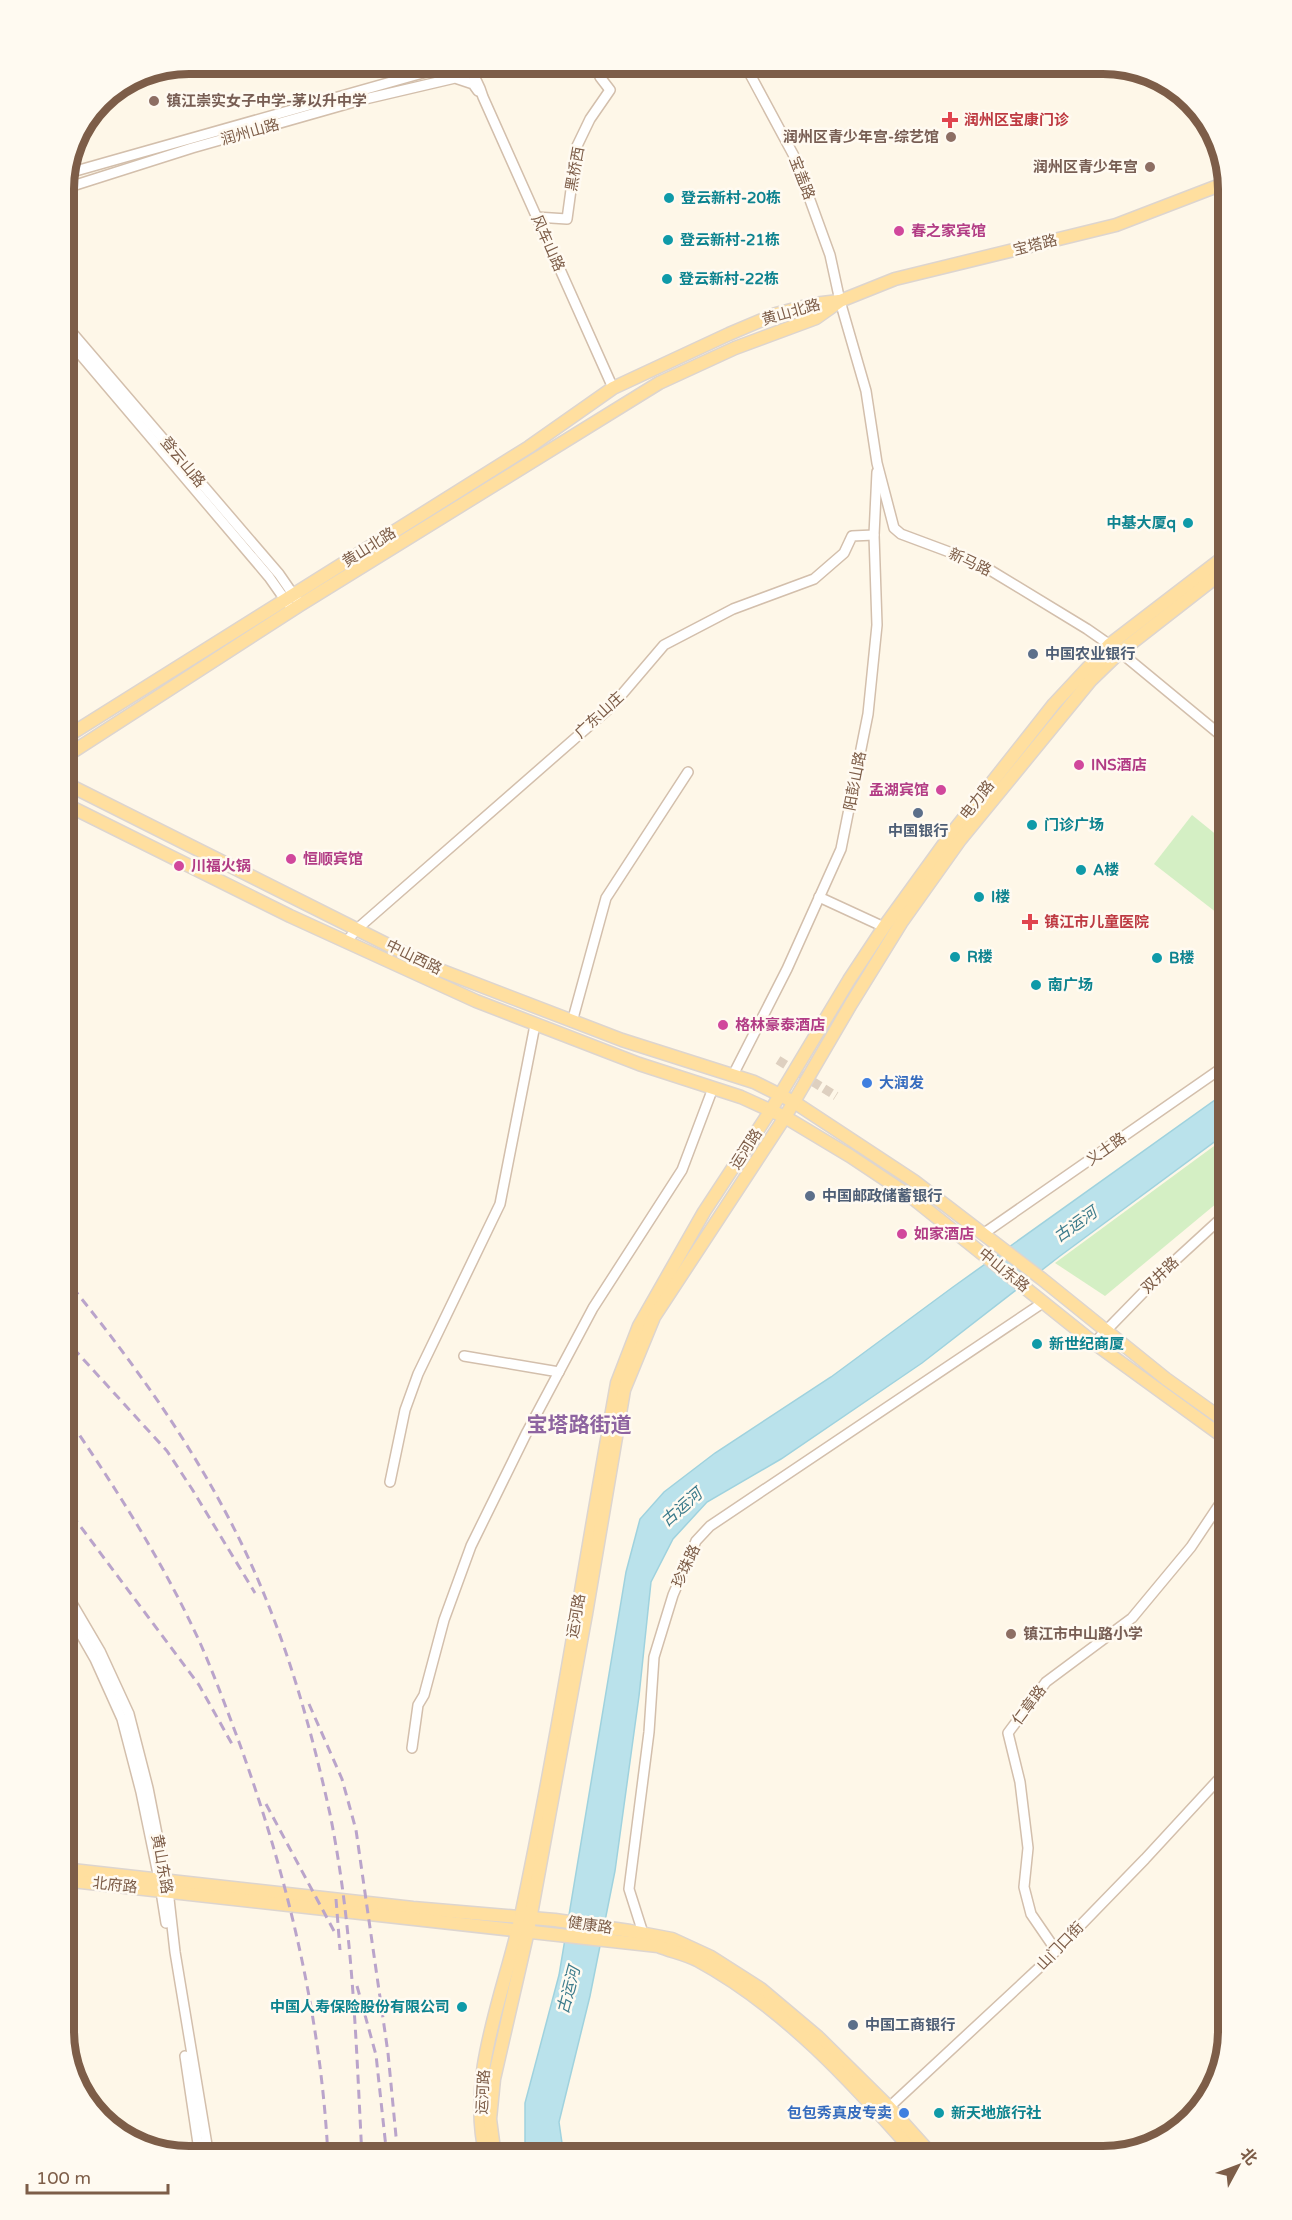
<svg xmlns="http://www.w3.org/2000/svg" width="1292" height="2220" viewBox="0 0 1292 2220" font-family="'Varela Round','Noto Sans SC',sans-serif">
<rect width="100%" height="100%" fill="#fef7e8"/>
<g fill="#d4efc4">
<path d="M 188,63 L 213,63 C 194,77 180,79 157,69 Z"/>
<polygon points="1192,815 1229,845 1229,897 1217,913 1154,864"/>
<polygon points="1229,1135 1229,1193 1105,1296 1055,1263"/>
</g>
<polygon fill="#bae2eb" stroke="#9fd2de" stroke-width="1.5" points="1229,1090 1229,1131 1060,1256 922,1363 781,1459 707,1502 673,1539 651,1582 639,1696 615,1871 590,1996 559,2122 564,2157 525,2157 525,2103 559,1975 626,1572 640,1519 664,1492 715,1453 831,1377 953,1287"/>
<g fill="none" stroke-linecap="round" stroke-linejoin="round">
<polyline stroke="#ded0c0" stroke-width="9" stroke-dasharray="9 4.5" stroke-linecap="butt" points="778,1060 836,1096"/>
<g stroke="#d3bfac" stroke-width="12">
<g id="minor">
<polyline points="744,63 794,156 830,255 840,301 866,391 877,463 894,528 901,534 960,556 985,567 1087,629 1120,652 1229,742"/>
<path d="M 65,174 L 444,67 C 469,65 476,74 483,97 L 613,388"/>
<polyline points="63,189 192,148 361,100 455,78 473,84 478,91"/>
<polyline points="536,217 567,219 577,146 590,119 610,90 600,77 598,63"/>
<polyline points="63,322 279,574 297,600"/>
<polyline points="63,334 269,577 288,604"/>
<polyline points="819,897 884,927"/>
<polyline points="346,942 357,929 612,706 664,645 733,609 814,579 844,553 852,536 874,535"/>
<polyline points="572,1022 606,898 688,772"/>
<polyline points="733,1075 787,969 841,849 868,714 877,625 874,535 877,472"/>
<polyline points="983,1234 1229,1063"/>
<polyline points="1094,1343 1169,1266 1229,1211"/>
<polyline points="464,1356 559,1372"/>
<polyline points="390,1482 405,1410 418,1374 500,1204 535,1025"/>
<polyline points="63,1588 100,1651 129,1714 148,1788 168,1890 175,1952 209,2157"/>
<polyline points="63,1603 95,1659 122,1719 141,1792 159,1879 166,1923"/>
<polyline points="412,1748 418,1705 424,1695 444,1620 471,1546 527,1432 593,1308 682,1170 713,1088"/>
<polyline points="643,1933 629,1889 649,1732 654,1657 673,1595 696,1541 710,1526 1044,1302"/>
<polyline points="1055,1949 1031,1914 1024,1887 1028,1848 1020,1782 1008,1733 1046,1682 1132,1618 1191,1547 1229,1490"/>
<polyline points="185,2056 200,2157"/>
<polyline points="885,2111 1042,1965 1145,1859 1229,1768"/>
</g>
</g>
<g stroke="#ddd5cf" stroke-width="15">
<g id="major">
<polyline points="63,739 529,447 613,388 729,334 776,314 814,304 839,301"/>
<polyline points="63,758 300,605 659,383 735,348 816,318 840,301 895,279 1116,225 1228,182"/>
<polyline points="63,782 432,967 622,1040 754,1082 794,1102 914,1181 1042,1279 1166,1379 1229,1424"/>
<polyline points="63,803 290,916 476,1001 639,1064 741,1097 785,1117 850,1156 910,1196 1094,1343 1229,1441"/>
<polyline points="63,1869 413,1908 555,1920 630,1931 672,1939 711,1957 761,1989 818,2037 889,2107 934,2157"/>
<path d="M 63,1880 L 658,1946 C 670,1951 685,1954 697,1960 C 784,2007 853,2083 918,2157"/>
<path d="M 486,2157 C 466,2076 504,1994 521,1916 C 558,1740 585,1561 617,1383 L 639,1326 L 704,1212 L 771,1110 L 849,980 L 884,927 L 952,833 L 1054,704 L 1109,645 L 1229,553"/>
<polyline points="495,2157 490,2119 494,2079 528,1931 586,1614 624,1390 654,1317 785,1117 851,1004 901,923 960,840 1091,680 1120,652 1229,567"/>
</g>
</g>
<use href="#minor" stroke="#fff" stroke-width="9"/>
<use href="#major" stroke="#ffdf9f" stroke-width="12"/>
<g stroke="#baa4cb" stroke-width="3" stroke-dasharray="9 6" stroke-linecap="butt">
<path d="M 63,1276 C 143,1373 219,1481 266,1599 C 294,1668 314,1741 330,1814 C 353,1927 356,2043 362,2157"/>
<polyline points="63,1337 167,1451 192,1489 255,1593"/>
<path d="M 63,1411 C 114,1485 164,1563 201,1645 C 215,1677 227,1710 239,1742 C 287,1875 321,2015 328,2157"/>
<polyline points="63,1503 199,1685 232,1744"/>
<polyline points="309,1704 342,1779 356,1830 388,2053 398,2157"/>
<polyline points="266,1804 334,1931"/>
<polyline points="336,1899 340,1950"/>
<polyline points="357,1986 376,2055 387,2157"/>
</g>
</g>
<g fill="#8d6e63" stroke="#fffaf1" stroke-width="2">
<circle cx="154" cy="101" r="6"/>
<circle cx="951" cy="137" r="6"/>
<circle cx="1150" cy="167" r="6"/>
<circle cx="1011" cy="1634" r="6"/>
</g>
<g fill="#e0444e" stroke="#fffaf1" stroke-width="2">
<path d="M947 111h6v6h6v6h-6v6h-6v-6h-6v-6h6z"/>
<path d="M1027 913h6v6h6v6h-6v6h-6v-6h-6v-6h6z"/>
</g>
<g fill="#0f9aa8" stroke="#fffaf1" stroke-width="2">
<circle cx="669" cy="198" r="6"/>
<circle cx="668" cy="240" r="6"/>
<circle cx="667" cy="279" r="6"/>
<circle cx="1188" cy="523" r="6"/>
<circle cx="1032" cy="825" r="6"/>
<circle cx="1081" cy="870" r="6"/>
<circle cx="979" cy="897" r="6"/>
<circle cx="955" cy="957" r="6"/>
<circle cx="1157" cy="958" r="6"/>
<circle cx="1036" cy="985" r="6"/>
<circle cx="1037" cy="1344" r="6"/>
<circle cx="462" cy="2007" r="6"/>
<circle cx="939" cy="2113" r="6"/>
</g>
<g fill="#d1479c" stroke="#fffaf1" stroke-width="2">
<circle cx="899" cy="231" r="6"/>
<circle cx="1079" cy="765" r="6"/>
<circle cx="941" cy="790" r="6"/>
<circle cx="291" cy="859" r="6"/>
<circle cx="179" cy="866" r="6"/>
<circle cx="723" cy="1025" r="6"/>
<circle cx="902" cy="1234" r="6"/>
</g>
<g fill="#5c6f8a" stroke="#fffaf1" stroke-width="2">
<circle cx="1033" cy="654" r="6"/>
<circle cx="918" cy="813" r="6"/>
<circle cx="810" cy="1196" r="6"/>
<circle cx="853" cy="2025" r="6"/>
</g>
<g fill="#3f7fe0" stroke="#fffaf1" stroke-width="2">
<circle cx="867" cy="1083" r="6"/>
<circle cx="904" cy="2113" r="6"/>
</g>
<g text-anchor="middle" stroke-width="5" stroke-linejoin="round" paint-order="stroke">
<g font-size="15" font-weight="bold" fill="#785e54" stroke="#fffaf1" text-anchor="start">
<text x="166" y="106">镇江崇实女子中学-茅以升中学</text>
<text x="939" y="142" text-anchor="end">润州区青少年宫-综艺馆</text>
<text x="1138" y="172" text-anchor="end">润州区青少年宫</text>
<text x="1023" y="1639">镇江市中山路小学</text>
</g>
<g font-size="15" font-weight="bold" fill="#be3a42" stroke="#fffaf1" text-anchor="start">
<text x="964" y="125">润州区宝康门诊</text>
<text x="1044" y="927">镇江市儿童医院</text>
</g>
<g font-size="15" fill="#7d5d48" stroke="#fffaf1">
<text transform="translate(250 132) rotate(-16)" y="5">润州山路</text>
<text transform="translate(575 169) rotate(-80)" y="5">黑桥西</text>
<text transform="translate(802 178) rotate(69)" y="5">宝盖路</text>
<text transform="translate(548 243) rotate(66)" y="5">风车山路</text>
<text transform="translate(1035 245) rotate(-14)" y="5">宝塔路</text>
<text transform="translate(791 312) rotate(-16)" y="5">黄山北路</text>
<text transform="translate(183 462) rotate(50)" y="5">登云山路</text>
<text transform="translate(369 547) rotate(-32)" y="5">黄山北路</text>
<text transform="translate(970 562) rotate(25)" y="5">新马路</text>
<text transform="translate(599 715) rotate(-43)" y="5">广东山庄</text>
<text transform="translate(855 781) rotate(-79)" y="5">阳彭山路</text>
<text transform="translate(977 800) rotate(-52)" y="5">电力路</text>
<text transform="translate(414 957) rotate(26)" y="5">中山西路</text>
<text transform="translate(746 1149) rotate(-57)" y="5">运河路</text>
<text transform="translate(1106 1149) rotate(-35)" y="5">义土路</text>
<text transform="translate(1004 1270) rotate(39)" y="5">中山东路</text>
<text transform="translate(1160 1275) rotate(-44)" y="5">双井路</text>
<text transform="translate(686 1566) rotate(-65)" y="5">珍珠路</text>
<text transform="translate(576 1616) rotate(-80)" y="5">运河路</text>
<text transform="translate(1029 1705) rotate(-53)" y="5">仁章路</text>
<text transform="translate(162 1864) rotate(80)" y="5">黄山东路</text>
<text transform="translate(115 1885) rotate(6)" y="5">北府路</text>
<text transform="translate(590 1925) rotate(8)" y="5">健康路</text>
<text transform="translate(1060 1946) rotate(-46)" y="5">山门口街</text>
<text transform="translate(483 2092) rotate(-87)" y="5">运河路</text>
</g>
<g font-size="15" font-weight="bold" fill="#0d838f" stroke="#fffaf1" text-anchor="start">
<text x="681" y="203">登云新村-20栋</text>
<text x="680" y="245">登云新村-21栋</text>
<text x="679" y="284">登云新村-22栋</text>
<text x="1176" y="528" text-anchor="end">中基大厦q</text>
<text x="1044" y="830">门诊广场</text>
<text x="1093" y="875">A楼</text>
<text x="991" y="902">I楼</text>
<text x="967" y="962">R楼</text>
<text x="1169" y="963">B楼</text>
<text x="1048" y="990">南广场</text>
<text x="1049" y="1349">新世纪商厦</text>
<text x="450" y="2012" text-anchor="end">中国人寿保险股份有限公司</text>
<text x="951" y="2118">新天地旅行社</text>
</g>
<g font-size="15" font-weight="bold" fill="#b23c85" stroke="#fffaf1" text-anchor="start">
<text x="911" y="236">春之家宾馆</text>
<text x="1091" y="770">INS酒店</text>
<text x="929" y="795" text-anchor="end">孟湖宾馆</text>
<text x="303" y="864">恒顺宾馆</text>
<text x="191" y="871">川福火锅</text>
<text x="735" y="1030">格林豪泰酒店</text>
<text x="914" y="1239">如家酒店</text>
</g>
<g font-size="15" font-weight="bold" fill="#4e5e75" stroke="#fffaf1" text-anchor="start">
<text x="1045" y="659">中国农业银行</text>
<text x="918" y="836" text-anchor="middle">中国银行</text>
<text x="822" y="1201">中国邮政储蓄银行</text>
<text x="865" y="2030">中国工商银行</text>
</g>
<g font-size="15" font-weight="bold" fill="#366cbe" stroke="#fffaf1" text-anchor="start">
<text x="879" y="1088">大润发</text>
<text x="892" y="2118" text-anchor="end">包包秀真皮专卖</text>
</g>
<g font-size="16" font-style="italic" fill="#3c7b8b" stroke="#fffaf1">
<text transform="translate(1075 1224) rotate(-35)" y="6">古运河</text>
<text transform="translate(681 1507) rotate(-41)" y="6">古运河</text>
<text transform="translate(568 1990) rotate(-75)" y="6">古运河</text>
</g>
<g font-size="21" font-weight="bold" fill="#8e64a0" stroke="#fffaf1">
<text x="579" y="1432">宝塔路街道</text>
</g>
</g>
<path d="M0 0H1292V2220H0ZM189 74H1103A115 115 0 0 1 1218 189V2031A115 115 0 0 1 1103 2146H189A115 115 0 0 1 74 2031V189A115 115 0 0 1 189 74Z" fill="#fffaf1" fill-rule="evenodd"/>
<path fill="none" stroke="#7d5d48" stroke-width="8" d="M189 74H1103A115 115 0 0 1 1218 189V2031A115 115 0 0 1 1103 2146H189A115 115 0 0 1 74 2031V189A115 115 0 0 1 189 74Z"/>
<g transform="translate(1238 2166) rotate(49)" stroke="#fffaf1" stroke-width="4.5" paint-order="stroke">
<path d="M0-4.5L10 22L0 15L-10 22Z" fill="#7d5d48"/>
<text y="-9" font-size="16" font-weight="bold" text-anchor="middle" fill="#7d5d48">北</text>
</g>
<path d="M27 2184v9h141v-9" fill="none" stroke="#7d5d48" stroke-width="3"/>
<text x="36" y="2184" font-size="18" fill="#7d5d48" stroke="#fffaf1" stroke-width="4.5" paint-order="stroke">100 m</text>
</svg>
